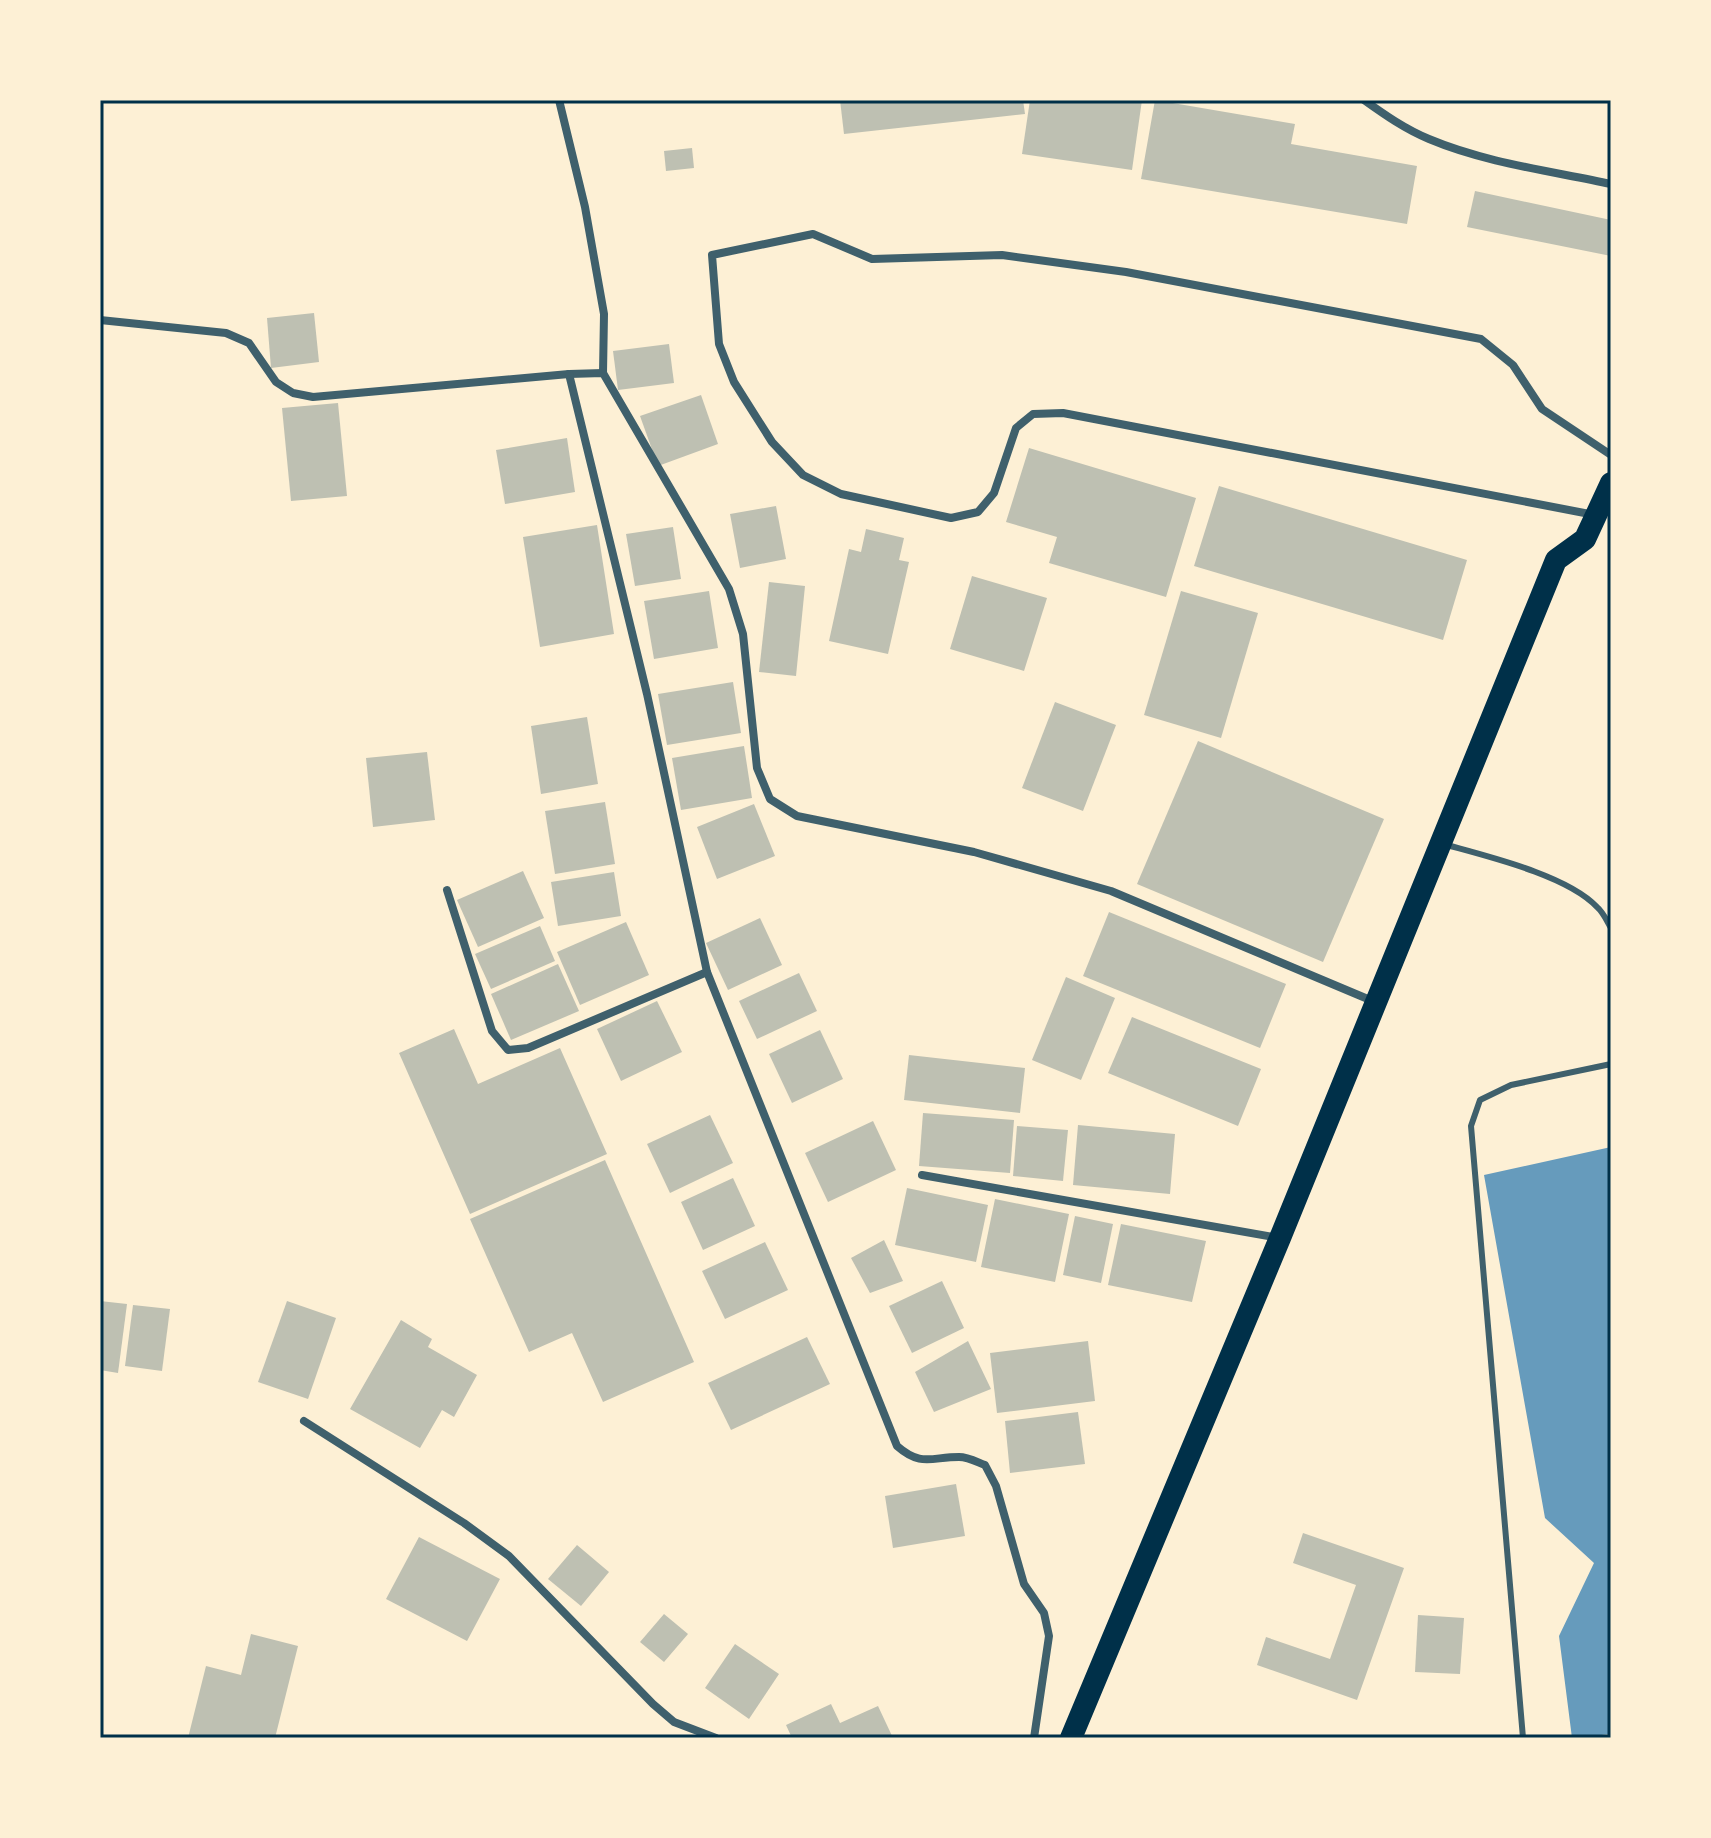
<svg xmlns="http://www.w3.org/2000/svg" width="1711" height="1838" viewBox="0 0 1711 1838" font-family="Rubik,sans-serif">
<rect width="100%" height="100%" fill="#fdf0d5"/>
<polygon fill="#669bbc" points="1611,1147 1611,1734 1572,1738 1559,1636 1594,1563 1545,1518 1484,1175"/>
<g fill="#bec0b2">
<polygon points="840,100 1023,100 1025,114 844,134"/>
<polygon points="1030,100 1142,100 1132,170 1022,154"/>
<polygon points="1155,100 1295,124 1291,144 1417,166 1407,224 1141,179"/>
<polygon points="692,148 694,168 666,171 664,151"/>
<polygon points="1475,191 1611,220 1611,256 1467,227"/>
<polygon points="314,313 319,362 271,368 267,318"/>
<polygon points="669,344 674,383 618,390 613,351"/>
<polygon points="701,395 718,444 658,466 640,416"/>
<polygon points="338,403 347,496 291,501 282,408"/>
<polygon points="567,438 575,492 505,504 496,450"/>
<polygon points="1029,448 1196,498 1166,597 1049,563 1057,537 1006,522"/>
<polygon points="1219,486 1467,560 1443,640 1194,566"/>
<polygon points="776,506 786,559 740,568 730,514"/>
<polygon points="597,525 614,634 540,647 523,537"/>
<polygon points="673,527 681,579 635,586 626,534"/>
<polygon points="866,529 904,538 899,560 909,562 888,654 829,641 849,549 861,552"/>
<polygon points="972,576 1047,598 1024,671 950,649"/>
<polygon points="769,582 805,586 796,676 759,672"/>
<polygon points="709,591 718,648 654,659 644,601"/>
<polygon points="1181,591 1258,613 1221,738 1144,715"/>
<polygon points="733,682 741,733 667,745 658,694"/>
<polygon points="1055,702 1116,725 1083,811 1022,788"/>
<polygon points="587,717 598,784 541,794 531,726"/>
<polygon points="1198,741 1384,819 1323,962 1137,884"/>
<polygon points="744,746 752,798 681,810 672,758"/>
<polygon points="427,752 435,820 373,827 366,758"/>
<polygon points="605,802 615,864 555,874 545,811"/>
<polygon points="754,804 775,856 717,879 697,827"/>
<polygon points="523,871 544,918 478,947 457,900"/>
<polygon points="614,872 621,916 558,926 551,882"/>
<polygon points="1109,912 1286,984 1260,1048 1083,976"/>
<polygon points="760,918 782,965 728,990 706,943"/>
<polygon points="626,922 649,975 580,1005 557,952"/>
<polygon points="540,926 555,961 491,989 475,954"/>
<polygon points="558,964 579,1011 511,1040 491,994"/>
<polygon points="799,973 817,1011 757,1039 739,1001"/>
<polygon points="1066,977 1115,998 1081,1080 1032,1060"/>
<polygon points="657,1001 682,1052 621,1081 597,1029"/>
<polygon points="1132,1017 1261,1069 1238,1126 1108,1073"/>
<polygon points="454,1029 478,1084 560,1048 607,1154 470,1214 399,1053"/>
<polygon points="820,1030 843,1079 792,1103 769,1054"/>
<polygon points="909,1055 1025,1068 1020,1113 904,1100"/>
<polygon points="923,1113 1014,1120 1010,1173 919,1166"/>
<polygon points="710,1115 733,1163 670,1193 647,1144"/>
<polygon points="873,1121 896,1170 828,1202 805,1153"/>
<polygon points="1078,1125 1175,1134 1170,1194 1073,1185"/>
<polygon points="1017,1126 1068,1130 1063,1181 1013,1176"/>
<polygon points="605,1160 694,1362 603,1402 572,1333 529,1352 470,1219"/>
<polygon points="733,1178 755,1226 703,1250 681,1202"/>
<polygon points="907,1188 988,1205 976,1262 895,1245"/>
<polygon points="995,1199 1069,1214 1055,1282 981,1267"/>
<polygon points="1075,1216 1113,1224 1101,1283 1063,1275"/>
<polygon points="1121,1224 1206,1241 1192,1302 1108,1285"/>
<polygon points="884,1240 903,1281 870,1293 851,1258"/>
<polygon points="765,1242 788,1290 725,1319 702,1271"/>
<polygon points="942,1281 964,1328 912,1353 889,1306"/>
<polygon points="100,1301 127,1304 118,1373 100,1370"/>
<polygon points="287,1301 336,1318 308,1399 258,1382"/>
<polygon points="133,1305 170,1309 162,1371 125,1366"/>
<polygon points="401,1320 432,1339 428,1347 477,1375 454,1417 442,1410 420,1448 350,1409"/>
<polygon points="807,1337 830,1384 731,1430 708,1383"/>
<polygon points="968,1341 991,1389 934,1412 915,1372"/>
<polygon points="1088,1341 1095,1401 997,1413 990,1353"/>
<polygon points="1078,1412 1085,1464 1010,1473 1005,1421"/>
<polygon points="956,1484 965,1536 893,1548 885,1496"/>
<polygon points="1303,1533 1404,1568 1357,1700 1257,1665 1266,1637 1330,1659 1356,1585 1293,1563"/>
<polygon points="419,1537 500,1579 467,1641 386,1599"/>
<polygon points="577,1545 609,1572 581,1606 548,1579"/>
<polygon points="664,1614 688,1634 664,1662 640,1642"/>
<polygon points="1418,1615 1464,1618 1460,1674 1415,1672"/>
<polygon points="251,1634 298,1646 275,1738 188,1738 206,1666 241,1675"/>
<polygon points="735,1644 779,1674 749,1719 705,1688"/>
<polygon points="831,1704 840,1723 878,1706 893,1738 792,1738 786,1725"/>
</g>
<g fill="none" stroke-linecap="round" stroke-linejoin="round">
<g stroke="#3f606c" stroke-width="6">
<path d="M 1443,844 C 1486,856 1567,875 1597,907 C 1603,912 1607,921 1611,928"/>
<polyline points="1523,1738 1471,1126 1480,1100 1511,1085 1611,1064"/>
</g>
<g stroke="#3f606c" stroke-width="8">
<polyline points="559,100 585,207 604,314 603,373"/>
<path d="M 1364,100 C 1385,115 1405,129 1429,139 C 1486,163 1551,171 1611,184"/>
<polyline points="100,320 226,333 249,343 276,382 293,393 313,397 569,374 603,373 729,589 743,634 757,768 770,799 797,816 974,852 1111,891 1375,1002"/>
<path d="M 569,374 L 647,694 L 707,972 L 897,1446 C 921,1467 931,1457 959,1457 C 968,1457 977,1462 985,1465 L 996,1486 L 1024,1584 L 1044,1613 L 1049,1636 L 1034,1738"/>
<polyline points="1595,515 1063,413 1033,414 1016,428 994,493 978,512 951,518 841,494 803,475 772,442 734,382 719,344 712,255 813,234 872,259 1002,255 1126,272 1481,339 1513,365 1542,409 1611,455"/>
<polyline points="447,890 492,1031 508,1050 528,1048 707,972"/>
<polyline points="922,1175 1279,1238"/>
<polyline points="304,1421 464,1523 509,1556 653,1704 674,1722 716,1738"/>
</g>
<polyline stroke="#003049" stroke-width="22" points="1071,1738 1280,1238 1556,560 1585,539 1611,483"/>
</g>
<rect width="1711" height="1838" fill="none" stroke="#fdf0d5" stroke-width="204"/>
<rect x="102" y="102" width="1507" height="1634" fill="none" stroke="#003049" stroke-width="3"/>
</svg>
